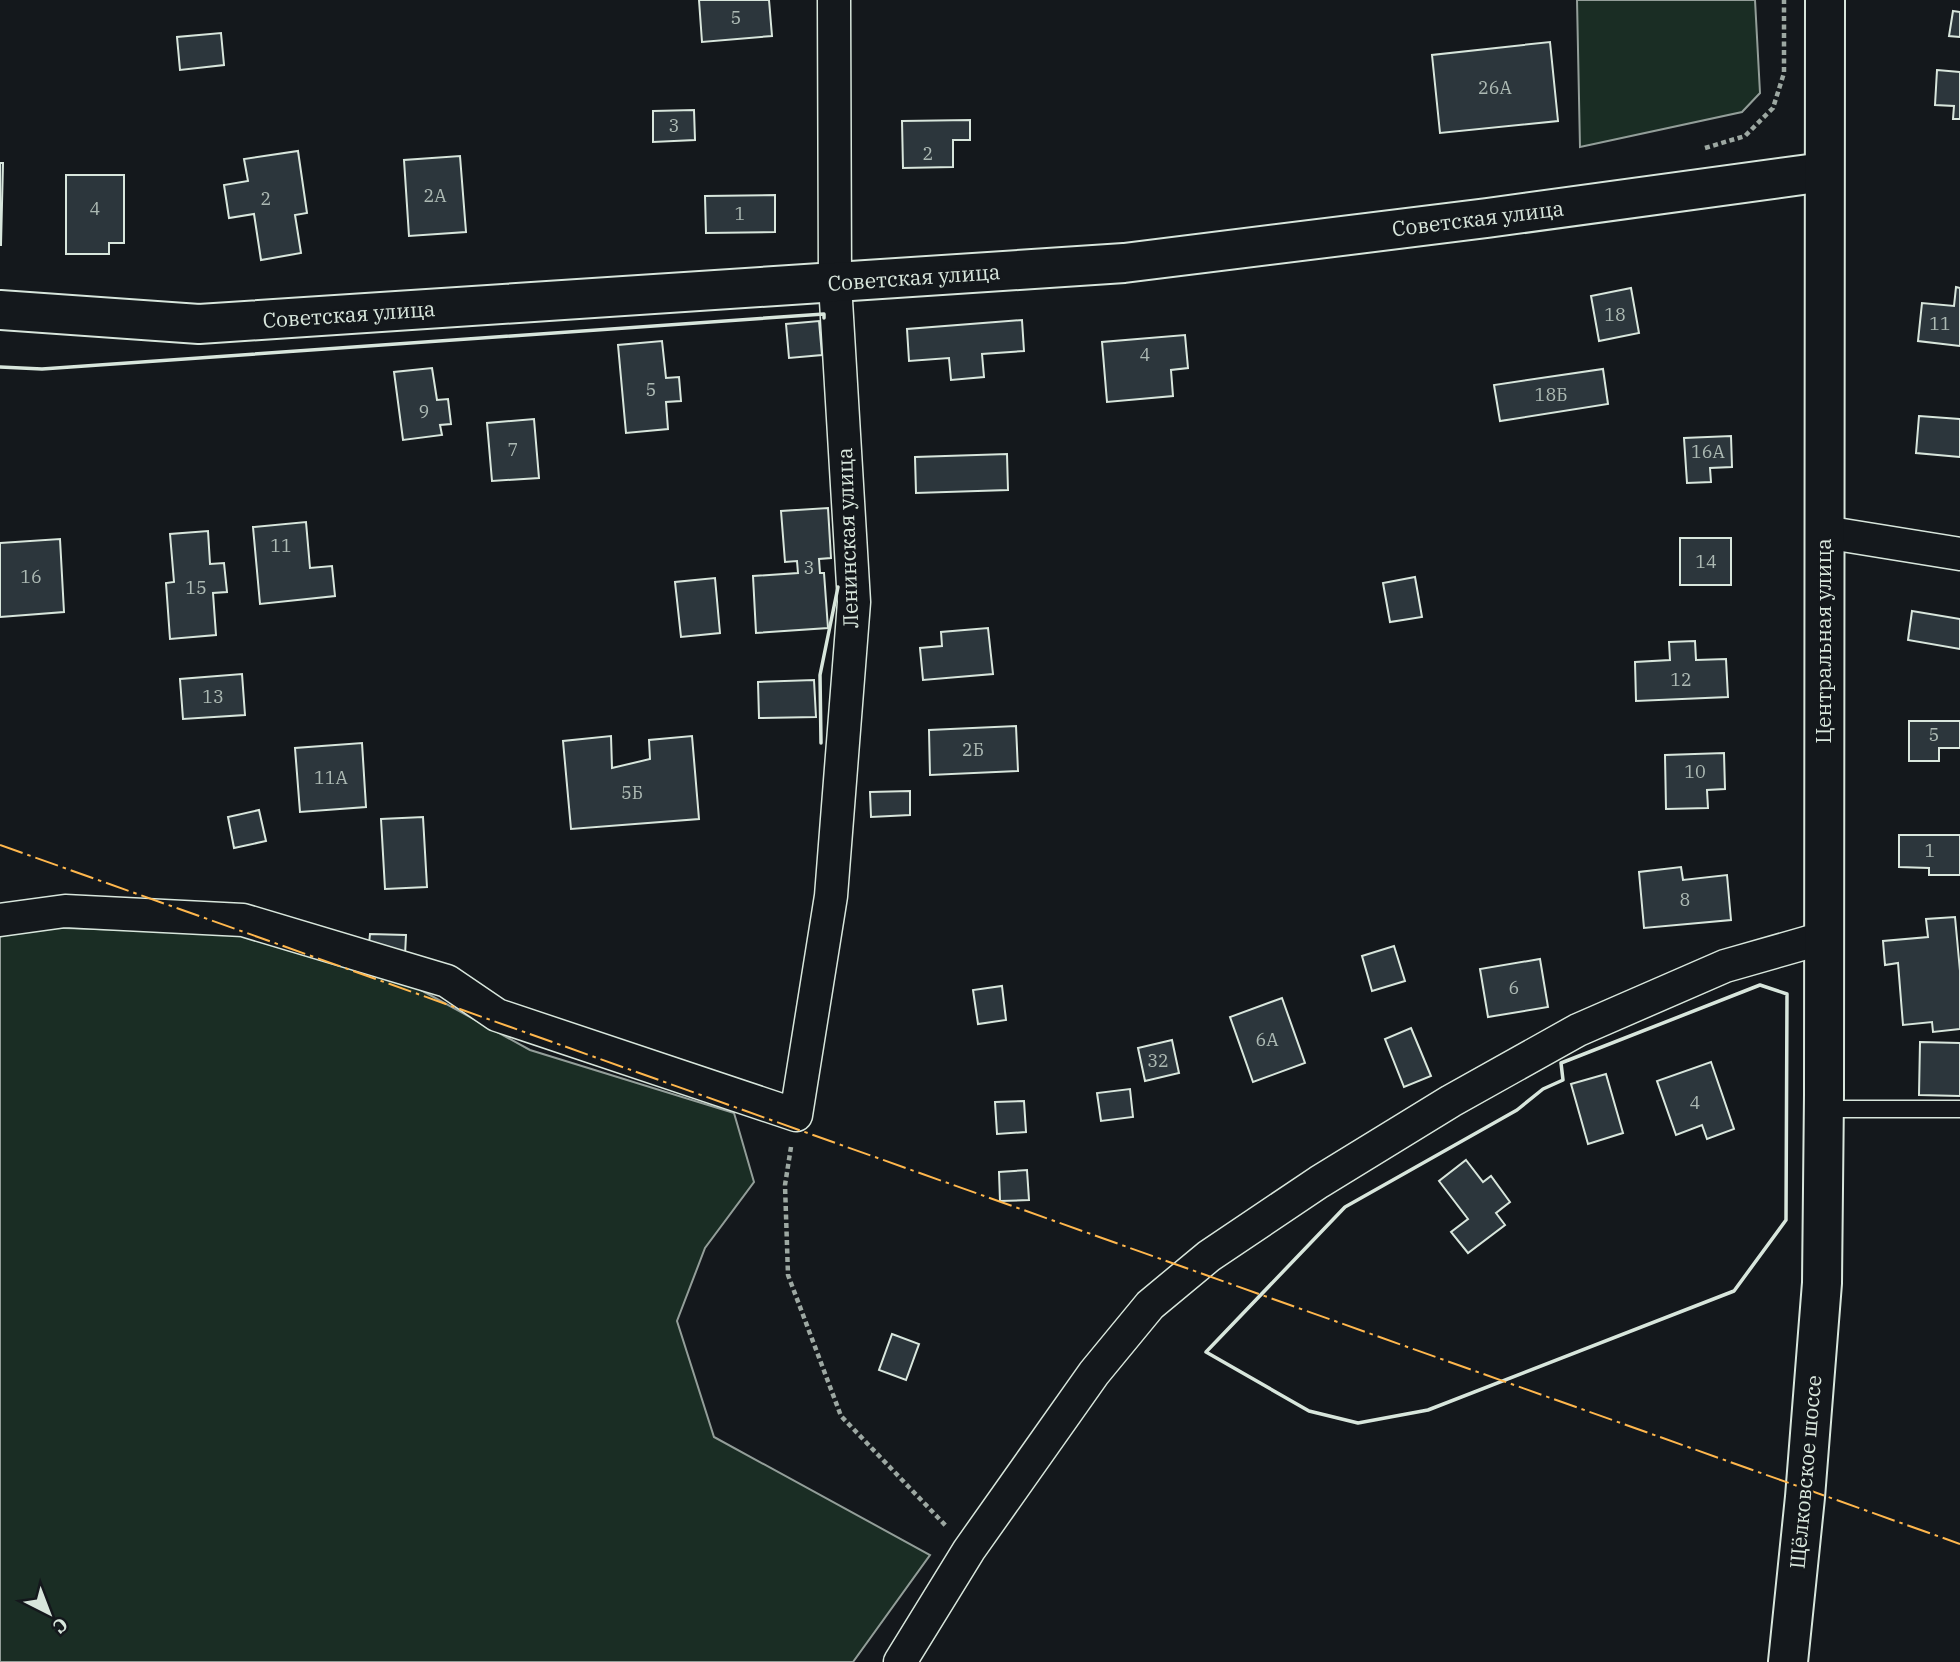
<svg xmlns="http://www.w3.org/2000/svg" width="1960" height="1662" viewBox="0 0 1960 1662" font-family="'IBM Plex Serif',serif">
<rect width="100%" height="100%" fill="#14181c"/>
<g fill="#1a2d24" stroke="#939e99" stroke-width="2">
<polygon points="1577,0 1755,0 1760,93 1742,112 1580,147"/>
<polygon points="0,926 290,935 419,989 530,1050 734,1113 754,1182 705,1248 677,1321 714,1437 930,1555 853,1662 0,1662"/>
</g>
<g fill="#2c363c" stroke="#d8e6dc" stroke-width="2">
<polygon points="699,0 769,0 772,36 702,42"/>
<polygon points="1953,11 1960,12 1960,37 1949,36"/>
<polygon points="221,33 224,65 180,70 177,37"/>
<polygon points="1550,42 1558,121 1440,133 1432,55"/>
<polygon points="1937,70 1960,72 1960,119 1953,119 1954,106 1935,105"/>
<polygon points="694,110 695,140 653,142 653,111"/>
<polygon points="970,120 970,140 953,140 953,167 903,168 902,121"/>
<polygon points="298,151 307,213 295,215 301,253 261,260 254,214 229,218 224,185 248,181 244,159"/>
<polygon points="460,156 466,232 409,236 404,160"/>
<polygon points="0,163 3,163 1,245 0,245"/>
<polygon points="66,175 124,175 124,243 109,243 109,254 66,254"/>
<polygon points="775,195 775,232 706,233 705,196"/>
<polygon points="1956,287 1960,288 1960,346 1918,341 1922,303 1954,306"/>
<polygon points="1631,288 1639,333 1599,341 1591,296"/>
<polygon points="1022,320 1024,351 982,354 984,377 951,380 949,358 909,361 907,329"/>
<polygon points="819,321 822,355 789,358 786,324"/>
<polygon points="1185,335 1188,368 1171,370 1173,396 1107,402 1102,342"/>
<polygon points="662,341 666,378 679,377 681,401 666,402 668,429 626,433 618,345"/>
<polygon points="432,368 437,400 448,399 451,424 440,425 442,435 403,440 394,372"/>
<polygon points="1603,369 1608,404 1500,421 1494,385"/>
<polygon points="1919,416 1960,419 1960,457 1916,453"/>
<polygon points="534,419 539,478 492,481 487,423"/>
<polygon points="1731,436 1732,467 1710,468 1711,482 1687,483 1684,438"/>
<polygon points="1007,454 1008,490 916,493 915,457"/>
<polygon points="828,508 831,558 819,559 820,573 824,573 828,628 756,633 753,576 798,573 797,561 785,562 781,511"/>
<polygon points="306,522 310,568 332,566 335,596 260,604 253,527"/>
<polygon points="208,531 210,564 224,563 227,592 213,593 216,635 170,639 166,583 174,582 170,534"/>
<rect x="1680" y="538" width="51" height="47"/>
<polygon points="60,539 64,612 0,617 0,543"/>
<polygon points="1415,577 1422,617 1390,622 1383,583"/>
<polygon points="715,578 720,633 681,637 675,582"/>
<polygon points="1912,611 1960,619 1960,649 1908,640"/>
<polygon points="988,628 993,674 923,680 920,648 942,646 941,632"/>
<polygon points="1695,641 1696,660 1726,659 1728,697 1636,701 1635,662 1670,660 1669,642"/>
<polygon points="242,674 245,715 183,719 180,679"/>
<polygon points="814,680 816,717 759,718 758,682"/>
<polygon points="1909,721 1960,721 1960,748 1939,748 1939,761 1909,761"/>
<polygon points="1016,726 1018,771 930,775 929,730"/>
<polygon points="611,736 612,768 650,759 649,740 692,736 699,819 571,829 563,741"/>
<polygon points="362,743 366,807 300,812 295,748"/>
<polygon points="1724,753 1725,789 1707,790 1708,808 1666,809 1665,755"/>
<polygon points="910,791 910,815 871,817 870,792"/>
<polygon points="259,810 266,841 234,848 228,817"/>
<polygon points="423,817 427,887 385,889 381,819"/>
<polygon points="1899,835 1960,835 1960,875 1929,875 1929,868 1899,867"/>
<polygon points="1681,867 1683,880 1727,875 1731,920 1644,928 1639,872"/>
<polygon points="1955,917 1960,971 1960,1029 1933,1032 1932,1022 1903,1025 1898,963 1885,965 1883,941 1928,937 1926,919"/>
<polygon points="370,934 406,935 405,955 368,954"/>
<polygon points="1394,946 1405,981 1372,991 1362,956"/>
<polygon points="1540,959 1548,1007 1488,1017 1480,969"/>
<polygon points="1002,986 1006,1020 978,1024 973,990"/>
<polygon points="1282,998 1305,1063 1253,1082 1230,1017"/>
<polygon points="1411,1028 1431,1076 1404,1087 1385,1039"/>
<polygon points="1172,1040 1179,1073 1145,1081 1138,1048"/>
<polygon points="1920,1042 1960,1043 1960,1096 1919,1095"/>
<polygon points="1711,1062 1734,1129 1707,1139 1702,1125 1676,1135 1657,1081"/>
<polygon points="1606,1074 1623,1133 1588,1144 1571,1084"/>
<polygon points="1130,1089 1133,1117 1101,1121 1097,1093"/>
<polygon points="1024,1101 1026,1132 997,1134 995,1102"/>
<polygon points="1466,1160 1483,1182 1491,1176 1510,1202 1496,1213 1505,1225 1468,1253 1451,1232 1468,1219 1439,1181"/>
<polygon points="1027,1170 1029,1200 1000,1201 999,1172"/>
<polygon points="892,1334 919,1344 906,1380 879,1370"/>
</g>
<g fill="none" stroke-linecap="round" stroke-linejoin="round">
<g stroke="#d8e6dc" stroke-width="19">
<polyline id="service" points="1824,1109 1960,1109"/>
</g>
<g stroke="#d8e6dc" stroke-width="35">
<g id="minor">
<polyline points="1824,532 1960,554"/>
<polyline points="0,920 65,911 243,920 447,981 497,1015 796,1115 831,896 854,602 835,284 834,0"/>
<polyline points="900,1662 969,1550 1094,1373 1150,1305 1209,1256 1319,1182 1451,1101 1578,1030 1725,966 1823,938"/>
</g>
</g>
<g stroke="#d8e6dc" stroke-width="42">
<polyline id="secondary" points="0,310 199,324 1124,263 1487,218 1824,172"/>
</g>
<g stroke="#d8e6dc" stroke-width="42">
<polyline id="primary" points="1788,1662 1805,1497 1822,1283 1824,1095 1825,0"/>
</g>
<g stroke="#9da8a2" stroke-width="4.5" stroke-dasharray="5 3.5" stroke-linecap="butt">
<polyline points="1705,148 1745,136 1773,108 1784,73 1784,0"/>
<polyline points="791,1147 785,1185 788,1275 841,1416 947,1527"/>
</g>
<use href="#service" stroke="#14181c" stroke-width="16"/>
<use href="#minor" stroke="#14181c" stroke-width="32"/>
<use href="#secondary" stroke="#14181c" stroke-width="38"/>
<use href="#primary" stroke="#14181c" stroke-width="38"/>
<g stroke="#d8e6dc" stroke-width="3.5">
<polyline points="0,367 42,369 824,314 824,318"/>
<polyline points="821,743 820,675 838,587"/>
<polygon points="1760,985 1787,994 1786,1220 1734,1291 1428,1410 1358,1423 1309,1411 1206,1352 1345,1207 1517,1110 1543,1089 1563,1080 1561,1063"/>
</g>
<polyline stroke="#ffb74d" stroke-width="2" stroke-dasharray="24 5 3.5 5" stroke-linecap="butt" points="0,845 1960,1544"/>
</g>
<g text-anchor="middle" stroke-width="5" stroke-linejoin="round" paint-order="stroke">
<g font-size="18" fill="#adbab4">
<text x="736" y="24">5</text>
<text x="1495" y="94">26А</text>
<text x="674" y="132">3</text>
<text x="928" y="160">2</text>
<text x="435" y="202">2А</text>
<text x="266" y="205">2</text>
<text x="95" y="215">4</text>
<text x="740" y="220">1</text>
<text x="1615" y="321">18</text>
<text x="1940" y="330">11</text>
<text x="1145" y="361">4</text>
<text x="651" y="396">5</text>
<text x="1551" y="401">18Б</text>
<text x="424" y="418">9</text>
<text x="513" y="456">7</text>
<text x="1708" y="458">16А</text>
<text x="281" y="552">11</text>
<text x="1706" y="568">14</text>
<text x="809" y="574">3</text>
<text x="31" y="583">16</text>
<text x="196" y="594">15</text>
<text x="1681" y="686">12</text>
<text x="213" y="703">13</text>
<text x="1934" y="741">5</text>
<text x="973" y="756">2Б</text>
<text x="1695" y="778">10</text>
<text x="331" y="784">11А</text>
<text x="632" y="799">5Б</text>
<text x="1930" y="857">1</text>
<text x="1685" y="906">8</text>
<text x="1514" y="994">6</text>
<text x="1267" y="1046">6А</text>
<text x="1158" y="1067">32</text>
<text x="1695" y="1109">4</text>
</g>
<g font-size="21" fill="#d8e6dc" stroke="#14181c">
<text transform="translate(1478 219) rotate(-7)" y="7">Советская улица</text>
<text transform="translate(914 278) rotate(-4)" y="7">Советская улица</text>
<text transform="translate(349 315) rotate(-4)" y="7">Советская улица</text>
<text transform="translate(848 538) rotate(-92)" y="7">Ленинская улица</text>
<text transform="translate(1824 641) rotate(-90)" y="7">Центральная улица</text>
<text transform="translate(1806 1472) rotate(-85)" y="7">Щёлковское шоссе</text>
</g>
</g>
<g transform="translate(49 1613) rotate(138)" stroke="#14181c" stroke-width="5" paint-order="stroke">
<path d="M0-5L12 26L0 18L-12 26Z" fill="#d8e6dc"/>
<text y="-10" font-size="19" font-weight="bold" text-anchor="middle" fill="#d8e6dc">С</text>
</g>
</svg>
